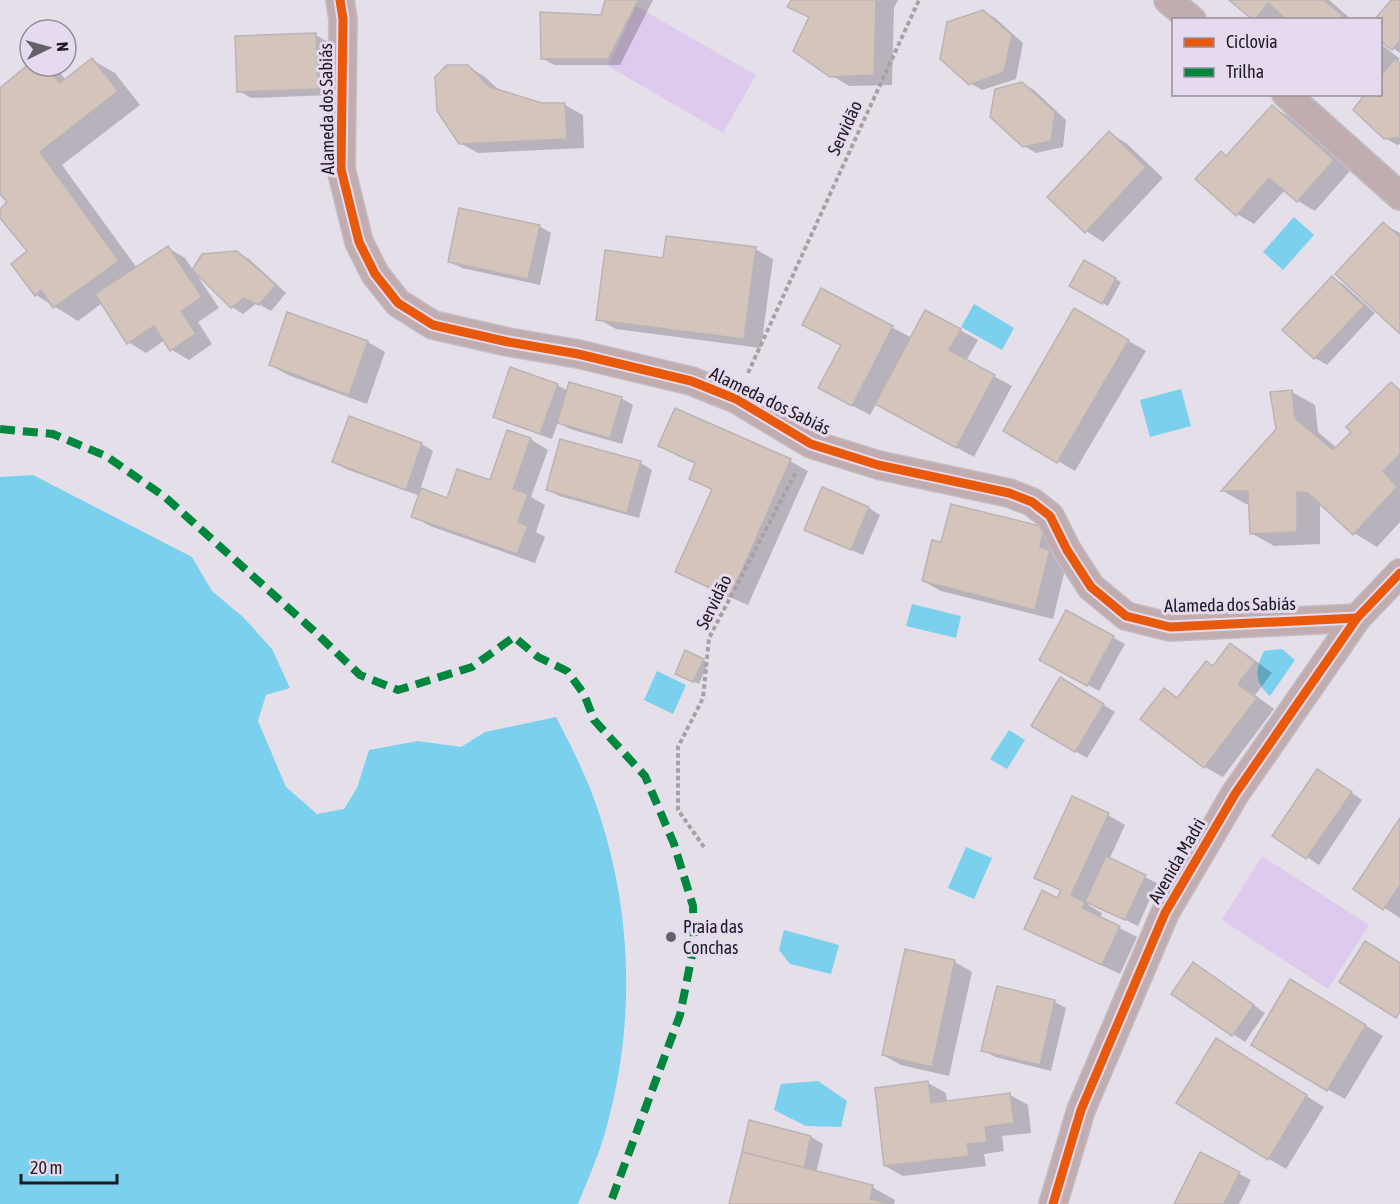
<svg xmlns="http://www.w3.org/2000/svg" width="1400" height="1204" viewBox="0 0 1400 1204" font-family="'Asap Condensed',sans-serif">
<rect width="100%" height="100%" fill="#e5dfea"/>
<g fill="#decaed">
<polygon points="636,6 756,75 723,133 608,66"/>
<polygon points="1262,856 1369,925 1328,989 1222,920"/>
</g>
<g fill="#7bd0ee">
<polygon points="1294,217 1314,235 1283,270 1263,252"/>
<polygon points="974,304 1014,328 1002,350 961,327"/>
<polygon points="1181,389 1191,426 1150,437 1140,400"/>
<path d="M 33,475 L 192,557 L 212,591 L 243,617 L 272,649 L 290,688 L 266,695 L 258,721 L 286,787 L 317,814 L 344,809 L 357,788 L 369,750 L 418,741 L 461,747 L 485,732 L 556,717 C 572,748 588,779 599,813 C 631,910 635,1014 610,1114 C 603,1145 590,1175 578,1204 L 0,1204 L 0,477 Z"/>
<polygon points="912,604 961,616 956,638 906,626"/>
<path d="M 1282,649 L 1295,660 L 1270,696 C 1254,683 1255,668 1264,651 Z"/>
<polygon points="657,671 686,685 673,714 644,700"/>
<polygon points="1009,730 1025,740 1007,769 990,759"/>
<polygon points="966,847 992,858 974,899 948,888"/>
<polygon points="784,930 839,945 831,974 790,964 779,950"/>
<polygon points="818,1081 847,1101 841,1127 806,1126 774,1110 781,1084"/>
</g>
<g fill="#0003">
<polygon points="607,0 653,0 620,65 554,65 542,58 602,17"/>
<polygon points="792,0 898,0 894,8 892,85 849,86 831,75 810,18 789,6"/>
<polygon points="1231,0 1329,0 1352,20 1255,20"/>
<polygon points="1393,0 1400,0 1400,53 1380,39"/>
<polygon points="983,11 995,18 1023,43 1016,79 982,90 970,83"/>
<polygon points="316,35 328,42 330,95 251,98 239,91"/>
<polygon points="1380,43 1400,59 1397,62 1400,64 1400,144 1397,145 1385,138 1380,94"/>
<polygon points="92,60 115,73 140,105 62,165 137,268 168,248 185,258 193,270 237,252 249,259 286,293 271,311 257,303 243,314 232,307 197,273 196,274 219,308 198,322 212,344 189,360 172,350 165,340 146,353 128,342 102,303 78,321 36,295 29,251 0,216 0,211 9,202 0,191 0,90 30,65 47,66 60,73 66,80"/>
<polygon points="467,66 485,77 501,92 542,105 565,105 583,115 584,148 478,153 460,143"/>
<polygon points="1022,83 1034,90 1066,120 1063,147 1036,153 1024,146"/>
<polygon points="1272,107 1290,117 1350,171 1315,211 1298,201 1285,190 1254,224 1237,214 1228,157"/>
<polygon points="1109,133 1126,143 1163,178 1103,242 1086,231"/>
<polygon points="1383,224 1400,233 1400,332"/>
<polygon points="539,226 551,233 540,285 462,268 450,262"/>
<polygon points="755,249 773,259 761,348 616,329 598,319 665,259"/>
<polygon points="1084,262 1121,282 1108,306 1071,285"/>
<polygon points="1332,278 1343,284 1375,313 1327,365 1315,358 1284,330"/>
<polygon points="822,290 912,338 960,330 978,340 966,361 1012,386 974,457 876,404 870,415 838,398 842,345"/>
<polygon points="1075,310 1146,351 1075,471 1005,430"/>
<polygon points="368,342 385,352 367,404 288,375 270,365"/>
<polygon points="1392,384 1400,389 1400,522 1377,547 1354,533 1323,504 1320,504 1320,544 1274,546 1251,533 1250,504 1246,504 1223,491 1277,429 1292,392 1315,405 1318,432 1337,448 1353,432"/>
<polygon points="557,385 568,391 621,398 633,405 622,444 570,429 558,422 552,439 507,423 495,416"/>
<polygon points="350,418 422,444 433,451 420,490 448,499 490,482 530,439 548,450 531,497 545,505 536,532 545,537 535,563 430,526 413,516 420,496 346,469 334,462"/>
<polygon points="561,440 641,463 652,470 639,518 559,496 548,489"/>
<polygon points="660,446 790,461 808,471 748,605 695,582 677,572 713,491 690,478 696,464 678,456"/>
<polygon points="823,489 869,508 880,515 863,555 817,536 806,529"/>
<polygon points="1044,529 1067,561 1053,619 941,591 923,581 942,544"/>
<polygon points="1067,612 1125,644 1099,691 1041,659"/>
<polygon points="1230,644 1248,655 1272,673 1255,695 1274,709 1223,777 1205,767 1142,719 1164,690 1179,698 1214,667"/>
<polygon points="703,660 708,663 699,684 682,676"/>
<polygon points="1073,686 1115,712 1087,758 1075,751"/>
<polygon points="1329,777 1362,800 1319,865 1274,835"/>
<polygon points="1108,815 1125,825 1109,860 1157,883 1138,926 1090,903 1088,905 1102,913 1100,918 1137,937 1120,974 1044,938 1062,891 1036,878"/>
<polygon points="1400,821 1400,918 1355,889"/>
<polygon points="907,951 955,962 972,972 949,1076 901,1065 883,1055"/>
<polygon points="1205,971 1265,1013 1245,1042 1173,994"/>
<polygon points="1308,991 1383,1036 1345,1099 1327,1089"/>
<polygon points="1055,1002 1066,1008 1051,1071 995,1057 983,1050"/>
<polygon points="1234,1050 1324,1107 1286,1169 1269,1159"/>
<polygon points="928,1083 946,1093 947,1102 1010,1095 1028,1105 1031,1133 1002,1136 1004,1151 984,1154 986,1166 903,1176 885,1166"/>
<polygon points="751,1122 811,1137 823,1144 816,1173 872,1187 895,1200 894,1204 730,1204"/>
<polygon points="1201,1154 1251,1180 1239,1204 1175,1204"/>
</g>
<g fill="#d4c4bb" stroke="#bab4b6" stroke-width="1.5">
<polygon points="605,0 638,0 608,59 541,59 540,12 601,15"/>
<polygon points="791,0 876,0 874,75 830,77 793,51 809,17 787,7"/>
<polygon points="1229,0 1324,0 1347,20 1287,20 1268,3 1255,20 1253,20"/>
<polygon points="1391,0 1400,0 1400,41 1392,50 1380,41 1380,20 1374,20"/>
<polygon points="983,10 1012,35 1004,72 969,85 940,59 947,22"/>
<polygon points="316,33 318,89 237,92 235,36"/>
<polygon points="92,58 118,91 40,152 119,261 53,308 41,290 35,296 11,264 27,251 0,218 0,209 7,202 0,194 0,88 30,63 30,66 44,66 60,83"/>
<polygon points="1395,59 1400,63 1400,137 1384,139 1353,110 1365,94 1380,94 1380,76"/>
<polygon points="447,65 468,65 490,87 542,103 565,103 567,139 459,144 437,111 435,77"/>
<polygon points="1022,82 1055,112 1051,141 1023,147 990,117 995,89"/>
<polygon points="1272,105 1334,160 1297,202 1269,178 1236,216 1195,179 1221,151 1226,156"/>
<polygon points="1109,131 1146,167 1085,233 1047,197"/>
<polygon points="459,208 540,225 528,279 448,262"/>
<polygon points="1383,222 1400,237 1400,334 1335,274"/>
<polygon points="666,236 756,247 744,339 596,320 605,250 663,258"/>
<polygon points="168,246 202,297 181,311 196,334 170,351 154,326 127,344 95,294"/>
<polygon points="237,251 276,285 259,305 244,298 231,308 192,270 202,254"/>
<polygon points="1084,260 1116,278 1102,304 1069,286"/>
<polygon points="1332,276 1364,306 1314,359 1282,330"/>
<polygon points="821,288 893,326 852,406 818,388 841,345 802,325"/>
<polygon points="1074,308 1129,340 1057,463 1003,431"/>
<polygon points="925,310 961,329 949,350 995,375 956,448 875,404"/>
<polygon points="287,312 368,341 349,395 269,365"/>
<polygon points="510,367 558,384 540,434 493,417"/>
<polygon points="569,382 622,397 610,438 557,423"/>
<polygon points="1391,382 1400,391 1400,454 1383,471 1397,487 1353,535 1308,493 1297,492 1297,532 1250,534 1248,491 1221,491 1276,429 1270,392 1292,390 1295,418 1333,450 1351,432 1346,427"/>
<polygon points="675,408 791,459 730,597 675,572 712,489 689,479 695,463 658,446"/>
<polygon points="349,416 422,443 406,490 332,462"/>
<polygon points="507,430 531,438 513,489 528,494 518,522 528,526 517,554 411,517 421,488 447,498 457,469 490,480"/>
<polygon points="560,439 641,461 627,513 546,490"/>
<polygon points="822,487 869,507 851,550 804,530"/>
<polygon points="951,504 1044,527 1040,547 1050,550 1035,610 922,581 932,540 941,542"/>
<polygon points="1066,610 1114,636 1087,686 1039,660"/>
<polygon points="1230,643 1255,662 1238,684 1257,698 1204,768 1140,719 1164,688 1177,698 1206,661 1213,666"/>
<polygon points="685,650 704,659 693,682 675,674"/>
<polygon points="1060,677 1104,704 1075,752 1031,726"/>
<polygon points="1317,769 1352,792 1306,859 1272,836"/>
<polygon points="1072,796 1109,813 1071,895 1085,902 1082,908 1120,926 1102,965 1024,929 1042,890 1057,898 1061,890 1034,878"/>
<polygon points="1400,818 1400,885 1383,910 1353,889"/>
<polygon points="1106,856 1146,875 1125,920 1085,902"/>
<polygon points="1365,941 1400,963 1400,1012 1396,1018 1339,982"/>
<polygon points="905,949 955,960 932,1067 882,1055"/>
<polygon points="1193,962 1254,1005 1232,1036 1171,994"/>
<polygon points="1290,979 1366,1025 1327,1091 1251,1045"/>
<polygon points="997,986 1055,1000 1040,1065 981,1051"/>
<polygon points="1216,1038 1307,1095 1268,1160 1176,1103"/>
<polygon points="928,1081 931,1103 1010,1093 1014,1123 985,1127 987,1142 967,1144 969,1156 884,1166 875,1088"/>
<polygon points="749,1120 811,1136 804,1168 742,1152"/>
<polygon points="742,1152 873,1185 870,1199 891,1204 729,1204"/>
<polygon points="1200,1152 1240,1172 1224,1204 1174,1204"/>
</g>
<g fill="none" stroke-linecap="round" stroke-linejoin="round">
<g stroke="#c1bdc5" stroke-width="30">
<g id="minor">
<polyline points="340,0 343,19 341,169 359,242 375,274 398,303 433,325 508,342 578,354 691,381 736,399 811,444 878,465 1009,493 1032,502 1050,516 1067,550 1091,587 1126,616 1170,627 1357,618"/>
<polyline points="1168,0 1192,20"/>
<polyline points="1286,94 1400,196"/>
<polyline points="1053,1204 1081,1110 1165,913 1235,794 1357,618 1400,573"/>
</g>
</g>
<g stroke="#ac9fa3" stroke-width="4" stroke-dasharray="4.5 3" stroke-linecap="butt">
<polyline points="748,373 919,0"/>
<polyline points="704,847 678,810 678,747 703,698 709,638 797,470"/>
</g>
<use href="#minor" stroke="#c1acb0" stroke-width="27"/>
<polyline stroke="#00873e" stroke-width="8" stroke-dasharray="15 8" stroke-linecap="butt" points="0,429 53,434 106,456 165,497 314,631 360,675 398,690 472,667 514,637 538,657 567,671 584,694 594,720 645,776 674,844 693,906 694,945 680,1015 610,1204"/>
<g stroke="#e6daef" stroke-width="13">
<g id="cycleway">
<polyline points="340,0 343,19 341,169 359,242 375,274 398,303 433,325 508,342 578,354 691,381 736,399 811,444 878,465 1009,493 1032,502 1050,516 1067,550 1091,587 1126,616 1170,627 1357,618"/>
<polyline points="1053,1204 1081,1110 1165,913 1235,794 1357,618 1400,573"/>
</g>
</g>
<use href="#cycleway" stroke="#e8590c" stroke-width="9"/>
</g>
<circle fill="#646068" stroke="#e6daef" stroke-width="2" cx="671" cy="937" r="6"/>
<g text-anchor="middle" stroke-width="6" stroke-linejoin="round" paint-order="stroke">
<g font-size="18" fill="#1f1b22" stroke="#e6daef">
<text transform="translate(327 109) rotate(-91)" y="6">Alameda dos Sabiás</text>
<text transform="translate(845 128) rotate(-65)" y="6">Servidão</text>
<text transform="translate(770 401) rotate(26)" y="6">Alameda dos Sabiás</text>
<text transform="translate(714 602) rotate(-64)" y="6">Servidão</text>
<text transform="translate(1230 605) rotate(-1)" y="6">Alameda dos Sabiás</text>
<text transform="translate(1177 861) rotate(-60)" y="6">Avenida Madri</text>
</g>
<g font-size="18" fill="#1f1b22" stroke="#e6daef" text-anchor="start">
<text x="683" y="933">Praia das<tspan x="683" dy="21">Conchas</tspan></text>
</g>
</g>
<rect x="1172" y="18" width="210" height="78" fill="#e6daef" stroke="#968e9d" stroke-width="1.5"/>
<rect x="1184" y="38" width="30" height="9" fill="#e8590c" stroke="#968e9d" stroke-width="1.5"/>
<text x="1226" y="48" font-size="18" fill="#1f1b22">Ciclovia</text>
<rect x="1184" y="68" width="30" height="9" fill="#00873e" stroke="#968e9d" stroke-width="1.5"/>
<text x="1226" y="78" font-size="18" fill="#1f1b22">Trilha</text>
<g transform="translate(48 48) rotate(85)"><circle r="28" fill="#e6daef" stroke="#968e9d" stroke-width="1.5"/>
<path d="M0-4.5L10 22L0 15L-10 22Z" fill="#646068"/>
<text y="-9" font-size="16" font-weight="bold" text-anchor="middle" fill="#1f1b22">N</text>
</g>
<path d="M21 1174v9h96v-9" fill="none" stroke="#1f1b22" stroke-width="3"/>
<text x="30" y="1174" font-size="18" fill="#1f1b22" stroke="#e6daef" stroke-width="4.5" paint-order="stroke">20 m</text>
</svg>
